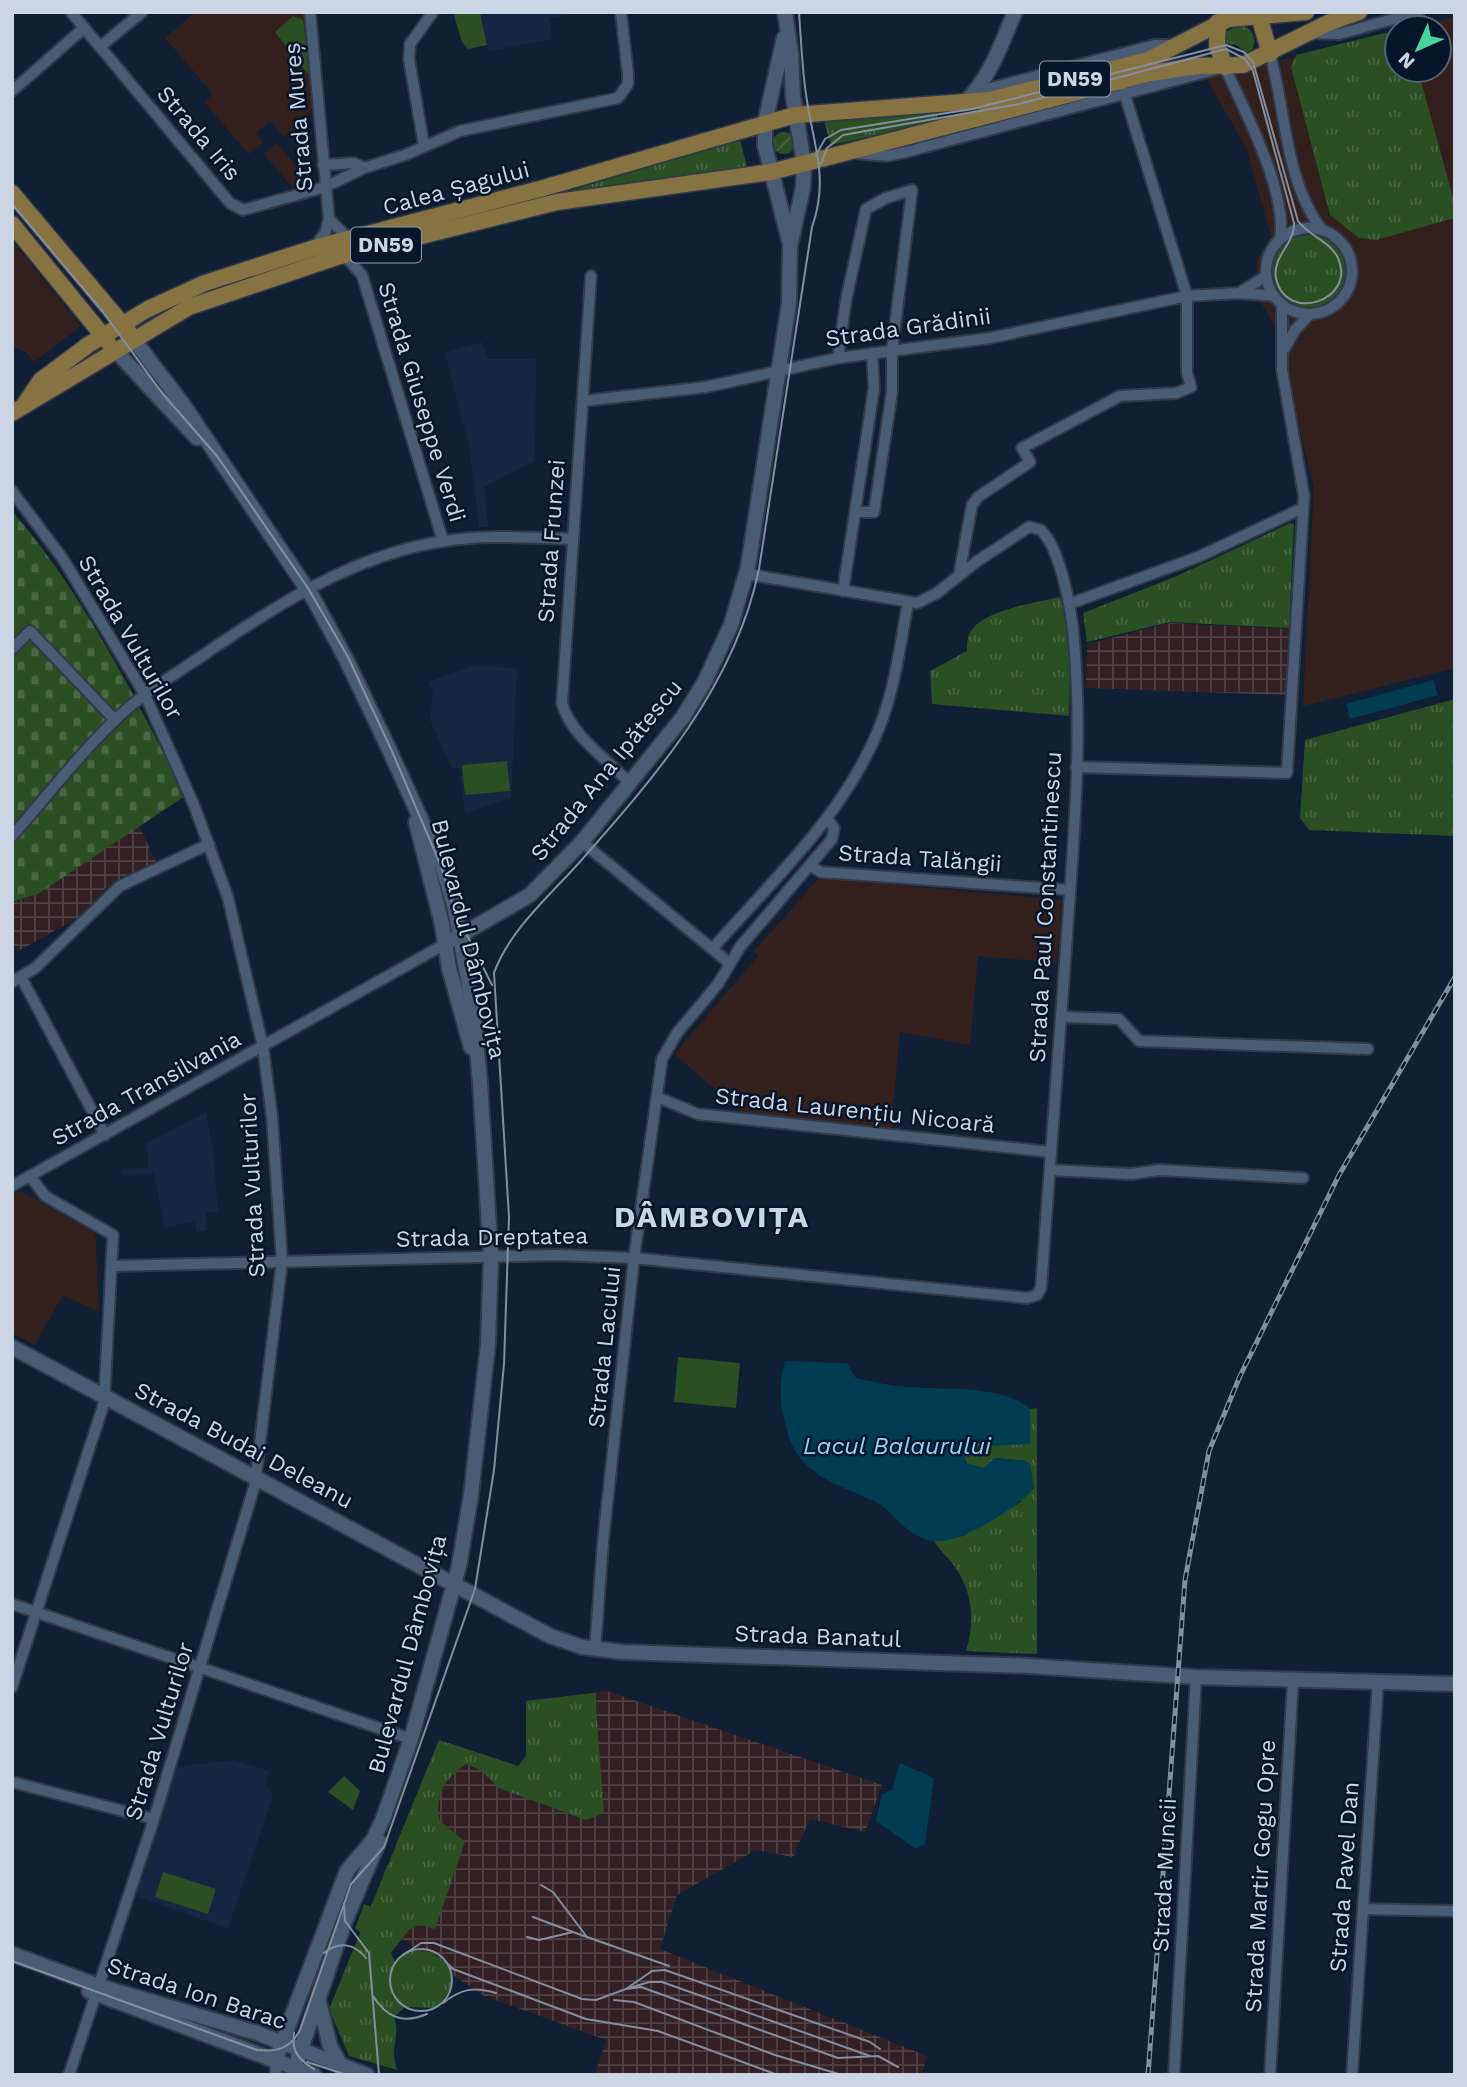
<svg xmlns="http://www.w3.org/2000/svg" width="1467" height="2087" viewBox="0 0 1467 2087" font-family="'Work Sans',sans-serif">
<defs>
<pattern id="industrial-grid" width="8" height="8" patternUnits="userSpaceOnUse" patternTransform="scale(1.75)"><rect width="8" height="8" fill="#322024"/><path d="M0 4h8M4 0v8" fill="none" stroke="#4e4044"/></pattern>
<pattern id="grass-tufts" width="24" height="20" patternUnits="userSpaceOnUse" patternTransform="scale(1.75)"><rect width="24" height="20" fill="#294f23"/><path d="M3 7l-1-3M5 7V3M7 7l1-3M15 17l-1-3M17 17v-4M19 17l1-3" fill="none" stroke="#476743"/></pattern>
<pattern id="cemetery-stones" width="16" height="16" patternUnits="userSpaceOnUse" patternTransform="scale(1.75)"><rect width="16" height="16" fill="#294f23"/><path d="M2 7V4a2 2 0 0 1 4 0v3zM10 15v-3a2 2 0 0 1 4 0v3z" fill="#476743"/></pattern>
<pattern id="garden-furrows" width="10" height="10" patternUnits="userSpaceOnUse" patternTransform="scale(1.75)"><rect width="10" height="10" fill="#294f23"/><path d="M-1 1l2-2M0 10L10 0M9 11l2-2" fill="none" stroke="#476743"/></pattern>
</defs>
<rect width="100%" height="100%" fill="#101f34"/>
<g fill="#33201c">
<polygon points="195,12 304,12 314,110 284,137 270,121 256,133 263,142 249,154 204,102 213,94 165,38"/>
<polygon points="1455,17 1455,668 1303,706 1314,487 1273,323 1255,293 1257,260 1271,237 1247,150 1207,79 1397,31 1397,70 1439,70 1439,28 1410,28"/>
<polygon points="277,143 305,176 292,187 264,154"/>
<polygon points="12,241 81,326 34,362 26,352 12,346"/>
<polygon points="819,878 1062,900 1057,963 978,956 970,1045 900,1032 891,1128 745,1115 674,1054 758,956 754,951"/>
<polygon points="21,1191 95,1233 96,1246 99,1312 63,1295 35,1345 12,1333 12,1195"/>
</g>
<g fill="url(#industrial-grid)">
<polygon points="1170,623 1290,629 1285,695 1086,688 1087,644"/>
<polygon points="139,826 156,861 107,887 81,916 18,951 12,941 12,902 38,894"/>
<polygon points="607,1691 882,1785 865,1832 810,1819 793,1857 756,1850 677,1895 660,1949 927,2056 922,2075 595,2075 606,2040 482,1995 367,1915 439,1740 518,1766 526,1756 526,1701"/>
</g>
<g fill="#142742">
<polygon points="480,12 585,12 549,18 552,39 489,51"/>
<polygon points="482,342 488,359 536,359 535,461 484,487 488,527 479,527 469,446 445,353"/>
<polygon points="471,666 517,668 511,798 465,813 459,768 452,769 430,720 433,694 429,682"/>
<polygon points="206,1112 213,1150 218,1212 206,1212 206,1231 196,1231 195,1221 165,1228 154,1173 121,1175 121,1170 148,1168 147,1143"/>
<polygon points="234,1760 269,1771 265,1785 273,1796 228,1928 132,1895 173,1767"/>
</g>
<g fill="url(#grass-tufts)">
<path d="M 1239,25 C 1255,28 1259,42 1249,54 L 1236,45 L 1224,43 L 1226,32 Z"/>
<polygon points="1397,30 1397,70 1418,70 1455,205 1455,218 1376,240 1359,238 1330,215 1291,67 1296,55"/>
<polygon points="936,110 938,122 831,145 824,121"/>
<polygon points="740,140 747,167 566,196 565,192"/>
<circle cx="1309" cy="272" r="37"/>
<polygon points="1290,523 1294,524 1289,628 1170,622 1087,642 1083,613 1177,576"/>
<path d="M 1060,597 L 1071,628 L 1069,716 L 932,704 L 930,671 L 967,651 C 967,647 967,639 969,634 C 980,610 1036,603 1060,597 Z"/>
<polygon points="1455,699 1455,836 1309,830 1300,818 1305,740"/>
<path d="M 1037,1408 L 1037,1654 L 966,1651 C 975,1622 973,1593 955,1567 C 949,1558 940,1551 934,1541 L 963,1536 L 1021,1502 L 1026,1461 L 995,1458 L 984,1468 L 967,1464 L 961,1448 L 974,1442 L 1030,1444 L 1030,1409 Z"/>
<path d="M 595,1693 L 604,1813 L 586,1820 L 499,1788 L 481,1770 L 466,1764 C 444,1780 436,1792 439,1820 L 465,1842 L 435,1929 L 420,1925 L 409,1930 L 391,1953 L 395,1963 L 408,1951 C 429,1950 438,1953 452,1969 L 451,1990 L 436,2008 L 405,2007 L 394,2017 C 401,2036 389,2046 397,2070 L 349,2056 L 329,2009 L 439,1740 L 518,1766 L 526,1756 L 526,1701 Z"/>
</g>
<path fill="url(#cemetery-stones)" d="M 12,511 C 83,593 137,700 185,796 L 38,894 L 12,902 Z"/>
<g fill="#294f23">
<polygon points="453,12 480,12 487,45 468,49 462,42"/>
<polygon points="293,16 303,20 310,72 307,73 275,32"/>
<polygon points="507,761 510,791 465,795 462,765"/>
<polygon points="678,1357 740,1363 736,1408 674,1402"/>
<polygon points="344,1776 360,1791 353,1810 328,1792"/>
<polygon points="163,1872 216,1889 208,1914 155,1897"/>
<polygon points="364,1904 379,1910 378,1941 355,1929"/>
</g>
<circle fill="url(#garden-furrows)" cx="784" cy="143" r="11"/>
<g fill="#003d52">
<polygon points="1433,680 1438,695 1350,719 1346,704"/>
<path d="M 785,1361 L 847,1363 L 856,1378 C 871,1381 885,1385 899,1386 C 936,1391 1002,1383 1030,1409 L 1030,1444 L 990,1446 L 974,1442 L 961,1448 L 967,1464 L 984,1468 L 995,1458 L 1026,1461 L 1030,1464 L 1034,1488 C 1017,1508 960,1545 932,1541 C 926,1540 918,1536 913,1533 C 899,1525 891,1510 876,1502 C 833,1482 796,1475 785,1423 C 779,1397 779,1387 785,1361 Z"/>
<polygon points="900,1763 934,1778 925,1844 916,1849 876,1821 882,1794 892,1790"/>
</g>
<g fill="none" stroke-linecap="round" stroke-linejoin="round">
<g stroke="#31394b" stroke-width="14">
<g id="street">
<polyline points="71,12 230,203 243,210 325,187 364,168 405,155 460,131 618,98 628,84 628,74 621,12"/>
<polyline points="310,12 329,219 325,233 314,248"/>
<polyline points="1310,33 1339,34 1419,12"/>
<polyline points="100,47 142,12"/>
<path d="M 1270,54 C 1286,111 1285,182 1322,230"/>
<polyline points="12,91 84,28"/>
<polyline points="976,92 1155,45 1172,45"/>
<polyline points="424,146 409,59 410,44 433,12"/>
<path d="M 854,153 L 887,156 L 906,152 L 1225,67 C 1244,110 1288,192 1280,239"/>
<polyline points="323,165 354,163 364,168"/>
<polyline points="329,219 349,239"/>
<circle cx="1309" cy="271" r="43"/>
<polyline points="344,255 362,275 443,541"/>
<path d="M 591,276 L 562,703 C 570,735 608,760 630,783"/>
<polyline points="1239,293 1266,276"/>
<polyline points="1285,348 1295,330 1310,314"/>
<polyline points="838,358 846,300 866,209 886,198 912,190 892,350 892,392 874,512 855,512"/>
<polyline points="583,401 706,387 838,358 990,338 1187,296 1239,293 1274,296"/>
<polyline points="12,491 63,559 145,695 194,805 228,898 263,1047 272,1117 282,1261 255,1484 154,1819 69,2075"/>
<polyline points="959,575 972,505 978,497 1030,462 1022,448 1120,396 1176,393 1191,387 1187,373 1187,296 1124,92"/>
<polyline points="843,591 874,388 872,353"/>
<polyline points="1069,604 1198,557 1303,508"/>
<polyline points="12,649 30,631 115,720"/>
<polyline points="1076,767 1287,773 1304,496 1282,370 1282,305"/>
<path d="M 12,836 C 46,798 77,756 114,721 C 139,696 169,678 199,658 C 273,607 354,554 445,541 C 487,534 530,538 572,539"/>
<polyline points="582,842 728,962"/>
<polyline points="811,866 821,872 1070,890"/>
<path d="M 712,949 C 772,881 845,814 879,728 C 895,689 900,645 908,603"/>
<polyline points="21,977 105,1135"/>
<polyline points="12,982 35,968 120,886 209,844"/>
<polyline points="1061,1017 1119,1019 1139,1041 1368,1049"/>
<polyline points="657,1097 698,1114 1051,1152"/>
<polyline points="1050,1170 1132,1174 1159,1170 1303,1178"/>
<polyline points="12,1186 445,944"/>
<path d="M 113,1266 L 556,1255 L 634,1258 L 1027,1298 L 1037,1295 L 1041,1288 C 1050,1175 1057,1062 1066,949 C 1073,847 1083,742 1074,641 C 1072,613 1061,549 1041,530 L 1029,527 L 976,562 L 937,593 L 917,603 L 747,574"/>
<polyline points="12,1604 411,1739"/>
<polyline points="595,1650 603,1542 634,1258 662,1059 677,1033 718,984 740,947 832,839 834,828 827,818"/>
<polyline points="12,1687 104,1403 113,1235 45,1196 30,1176"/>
<polyline points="12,1782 154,1819"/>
<polyline points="1363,1909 1455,1911"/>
<polyline points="275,2061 276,2075"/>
<polyline points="1174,2075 1196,1677"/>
<polyline points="1270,2075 1293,1680"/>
<polyline points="1352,2075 1378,1682"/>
</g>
</g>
<g stroke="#31394b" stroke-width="18">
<g id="secondary">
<polyline points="784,38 765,122 765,146 789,240"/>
<path d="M 964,103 C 990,79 1001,44 1015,12"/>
<polyline points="134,340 182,403 313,598 346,659 389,749 442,866 455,909 473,1007 480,1082 491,1259 488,1344 471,1495 459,1566 411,1739 383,1819 373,1840 347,1871 275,2061"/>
<polyline points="116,351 197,438"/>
<polyline points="416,822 442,924 449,968 471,1047"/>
<polyline points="445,944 530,895 582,842 683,717 705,681 731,625 748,567 789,304 790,246 803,188 804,164 793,96 791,54 785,12"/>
<polyline points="12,1347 550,1636 582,1647 622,1652 1029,1666 1196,1677 1455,1684"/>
<polyline points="12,1954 99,1986 257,2033 367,2075"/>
<polyline points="89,1991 314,2075"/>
<polyline points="319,2002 330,2046 341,2066"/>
<polyline points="298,2058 345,1921 379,1841"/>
</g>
</g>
<g stroke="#31394b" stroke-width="19">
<g id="primary">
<polyline points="1259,16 1270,54"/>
<polyline points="1218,22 1217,45 1225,67"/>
<polyline points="12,193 129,332"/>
<polyline points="12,224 108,342"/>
<polyline points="26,402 41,380 52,372 88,345 148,309 205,283 314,248 540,189 795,115 990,100 1148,60 1228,19 1306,12"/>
<polyline points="12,413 189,307 337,257 557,202 771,172 1151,73 1197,66 1243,65 1328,23 1359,12"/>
</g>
</g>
<use href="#street" stroke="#4a5c75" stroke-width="10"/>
<use href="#secondary" stroke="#4a5c75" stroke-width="14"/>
<use href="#primary" stroke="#867341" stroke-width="16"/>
<g stroke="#838fa1" stroke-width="2">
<path d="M 816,155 L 825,139 L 841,130 L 972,109 L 1226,45 L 1244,52 L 1253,62 L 1298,221 C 1309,236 1330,241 1338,258 C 1357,301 1285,324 1276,278 C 1272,256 1295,244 1294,223 L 1253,71 L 1245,59 L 1226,49 L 1019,104 L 843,135 L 827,148 L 821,164"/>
<polyline points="12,204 103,312 162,393 217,456 308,588 348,657 391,749 441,866 454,909 492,985"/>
<polyline points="541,1885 553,1892 587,1937"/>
<polyline points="344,1904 345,1921 369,1953 379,2075"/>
<polyline points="533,1917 573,1932"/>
<polyline points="527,1937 539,1940 573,1932 669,1966"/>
<circle cx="421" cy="1980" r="31"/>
<path d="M 324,1953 C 338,1941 354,1943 366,1958"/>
<polyline points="403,1955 421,1943 434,1943 582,1999 596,2000 626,1989 641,1987 838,2058 878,2056 898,2067"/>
<path d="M 12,1961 L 257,2050 C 277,2052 290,2049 300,2030 L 351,1884 L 384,1847 L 475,1589 L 494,1470 L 504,1364 L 509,1217 L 494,973 C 509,931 549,896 578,864 C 655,777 735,686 759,569 L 812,227 C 830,177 812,142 806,94 C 802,67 801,39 799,12"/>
<polyline points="448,1964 453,1969 586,2019 658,2031 778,2075"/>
<path d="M 373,1996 C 387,2018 403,2024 427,2014"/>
<polyline points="614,2000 634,2002 775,2055 842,2075"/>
<path d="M 443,2003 C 461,1989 474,1986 496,1993"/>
<path d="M 294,2033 C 291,2051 299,2060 314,2069"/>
<polyline points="870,2056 662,1982 649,1982 626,1989 652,1971 665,1970 870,2042 880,2049"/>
<polyline points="307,2062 347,2075"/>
</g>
<g stroke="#838fa1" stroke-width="5">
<polyline id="rail" points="1148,2075 1185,1580 1209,1451 1240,1376 1339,1175 1455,977"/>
</g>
<use href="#rail" stroke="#07152a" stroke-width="2.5" stroke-dasharray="8" stroke-linecap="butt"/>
</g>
<g text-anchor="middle" stroke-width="5" stroke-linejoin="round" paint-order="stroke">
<g fill="#07152a" stroke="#909bac" stroke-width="2">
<rect x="1040" y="61.5" width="70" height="35" rx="5"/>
<rect x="351" y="227.5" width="70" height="35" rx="5"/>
</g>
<g font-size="21" font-weight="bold" fill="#cbd5e4">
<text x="1075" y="86">DN59</text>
<text x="386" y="252">DN59</text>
</g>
<g font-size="23" fill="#cbd5e4" stroke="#07152a">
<text transform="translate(298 117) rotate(-95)" y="8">Strada Mureș</text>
<text transform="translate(199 133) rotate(50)" y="8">Strada Iris</text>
<text transform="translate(456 188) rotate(-15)" y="8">Calea Șagului</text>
<text transform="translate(908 327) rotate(-8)" y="8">Strada Grădinii</text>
<text transform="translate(422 402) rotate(73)" y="8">Strada Giuseppe Verdi</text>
<text transform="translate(551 541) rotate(-86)" y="8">Strada Frunzei</text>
<text transform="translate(131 637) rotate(60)" y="8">Strada Vulturilor</text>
<text transform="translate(606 770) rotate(-51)" y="8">Strada Ana Ipătescu</text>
<text transform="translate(920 858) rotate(4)" y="8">Strada Talăngii</text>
<text transform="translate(1045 907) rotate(-87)" y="8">Strada Paul Constantinescu</text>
<text transform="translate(469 939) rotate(76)" y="8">Bulevardul Dâmbovița</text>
<text transform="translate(146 1088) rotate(-29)" y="8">Strada Transilvania</text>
<text transform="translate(855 1110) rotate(6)" y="8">Strada Laurențiu Nicoară</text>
<text transform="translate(252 1185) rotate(-93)" y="8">Strada Vulturilor</text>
<text transform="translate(492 1237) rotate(-1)" y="8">Strada Dreptatea</text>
<text transform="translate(604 1347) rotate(-84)" y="8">Strada Lacului</text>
<text transform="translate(244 1445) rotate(28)" y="8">Strada Budai Deleanu</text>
<text transform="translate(818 1636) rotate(2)" y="8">Strada Banatul</text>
<text transform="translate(407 1654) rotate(-75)" y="8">Bulevardul Dâmbovița</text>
<text transform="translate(159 1731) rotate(-73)" y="8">Strada Vulturilor</text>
<text transform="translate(1164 1875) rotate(-87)" y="8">Strada Muncii</text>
<text transform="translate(1260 1876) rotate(-87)" y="8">Strada Martir Gogu Opre</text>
<text transform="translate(1344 1877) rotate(-86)" y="8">Strada Pavel Dan</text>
<text transform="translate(197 1993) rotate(18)" y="8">Strada Ion Barac</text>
</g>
<g font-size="24" font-style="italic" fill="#8dd6f6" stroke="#07152a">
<text x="897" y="1454">Lacul Balaurului</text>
</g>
<g font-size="30" font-weight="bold" letter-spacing="2" fill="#cbd5e4" stroke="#07152a">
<text x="712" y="1227">DÂMBOVIȚA</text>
</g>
</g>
<rect width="1467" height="2087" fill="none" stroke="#cbd5e4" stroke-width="28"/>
<g transform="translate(1418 49) rotate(225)"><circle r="33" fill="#07152a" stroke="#556274" stroke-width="2"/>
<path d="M0-5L12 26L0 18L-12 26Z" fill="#48d49d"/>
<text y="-10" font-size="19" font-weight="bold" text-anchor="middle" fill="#cbd5e4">N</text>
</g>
</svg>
